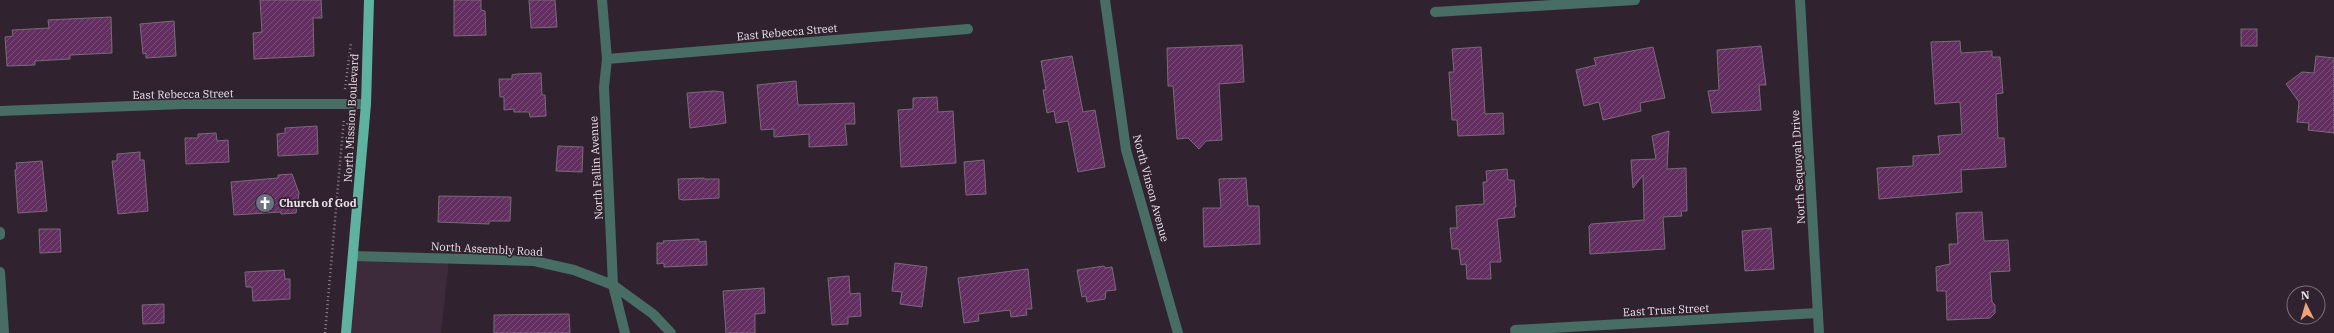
<svg xmlns="http://www.w3.org/2000/svg" width="2334" height="333" viewBox="0 0 2334 333" font-family="'IBM Plex Serif',serif">
<defs>
<pattern id="building-hatch" width="6" height="6" patternUnits="userSpaceOnUse"><rect width="6" height="6" fill="#632f61"/><path d="M-1 1l2-2M0 6l6-6M5 7l2-2" fill="none" stroke="#7a4d78"/></pattern>
</defs>
<rect width="100%" height="100%" fill="#30232f"/>
<polygon fill="#3d2b3c" points="353,256 449,259 441,333 346,333"/>
<g fill="url(#building-hatch)" stroke="#7a6a79">
<polygon points="260,0 321,0 322,18 313,18 314,56 254,59 253,33 262,32"/>
<polygon points="454,0 481,0 481,10 485,11 486,35 454,36"/>
<polygon points="529,0 555,0 557,27 531,28"/>
<polygon points="111,17 112,53 70,55 70,59 35,61 35,65 7,66 5,37 13,36 12,30 49,28 48,20"/>
<polygon points="174,21 176,56 146,58 146,53 143,54 140,24"/>
<rect x="2241" y="29" width="16" height="17"/>
<polygon points="1960,41 1961,53 1992,51 1992,57 2000,57 2003,93 1996,94 1998,138 2004,138 2006,167 1961,170 1962,192 1879,199 1877,168 1913,166 1913,156 1940,154 1938,136 1962,134 1960,102 1935,104 1931,42"/>
<polygon points="1242,45 1244,82 1219,84 1222,140 1206,141 1199,149 1188,138 1177,139 1173,86 1168,86 1167,48"/>
<polygon points="1761,46 1766,85 1759,85 1761,110 1712,113 1708,91 1719,90 1717,50"/>
<polygon points="1481,47 1485,114 1503,113 1504,134 1458,136 1457,120 1452,120 1449,72 1454,72 1452,49"/>
<polygon points="1653,47 1665,98 1640,103 1641,111 1603,120 1599,102 1584,106 1576,70 1596,65 1594,58"/>
<polygon points="1072,56 1083,112 1095,110 1105,167 1078,172 1068,121 1056,123 1054,111 1047,113 1043,90 1046,90 1041,61"/>
<polygon points="2316,56 2334,58 2334,133 2308,130 2309,123 2297,122 2299,102 2286,84 2302,72 2314,73"/>
<polygon points="541,73 542,95 545,95 546,116 530,117 529,112 514,112 514,109 504,110 504,97 500,97 499,79 512,79 512,75 517,74"/>
<polygon points="796,81 798,105 854,103 855,124 845,124 847,145 809,147 809,134 774,137 774,129 761,130 757,85"/>
<polygon points="714,91 723,92 726,123 690,128 687,93"/>
<polygon points="937,97 938,112 953,111 956,163 901,167 898,110 913,109 913,98"/>
<polygon points="317,126 318,154 278,156 277,134 285,133 285,128"/>
<polygon points="1669,131 1667,169 1686,168 1687,211 1681,211 1682,216 1663,217 1665,249 1590,254 1589,226 1591,224 1644,220 1643,175 1633,188 1631,160 1656,159 1652,136"/>
<polygon points="216,133 217,141 228,140 229,162 186,164 185,138 198,138 198,134"/>
<polygon points="558,146 583,147 582,172 556,171"/>
<polygon points="140,152 140,160 144,160 148,211 118,214 112,161 117,161 117,154"/>
<polygon points="984,160 986,194 966,195 964,162"/>
<polygon points="42,161 47,211 18,213 15,170 17,169 16,163"/>
<polygon points="1507,169 1508,180 1514,180 1516,207 1514,207 1515,217 1497,219 1501,262 1490,262 1491,279 1467,279 1466,264 1461,265 1459,249 1452,249 1450,228 1457,228 1456,206 1484,204 1483,182 1487,182 1486,171"/>
<polygon points="292,174 299,193 296,213 281,214 281,212 234,215 231,182 278,178 278,175"/>
<polygon points="704,178 704,179 719,179 719,198 683,200 679,199 678,179"/>
<polygon points="1246,178 1248,206 1259,206 1260,244 1204,247 1203,208 1221,208 1219,179"/>
<polygon points="439,196 511,197 510,221 489,221 489,224 438,222"/>
<polygon points="1982,212 1984,241 2008,240 2010,271 1990,272 1992,302 1995,305 1995,313 1990,318 1947,320 1946,291 1937,291 1936,267 1950,264 1949,244 1958,244 1956,213"/>
<polygon points="1771,228 1774,269 1745,271 1742,231"/>
<polygon points="39,229 60,229 61,252 40,253"/>
<polygon points="699,239 699,242 706,241 707,265 664,267 664,263 657,264 657,243 664,243 663,241"/>
<polygon points="895,263 927,267 922,307 900,304 902,292 892,291"/>
<polygon points="1104,266 1105,268 1112,267 1116,290 1106,291 1105,299 1087,302 1086,296 1082,297 1077,270"/>
<polygon points="1028,269 1032,309 1026,309 1027,315 1011,317 1010,310 978,314 979,321 964,323 958,278"/>
<polygon points="284,270 285,279 290,279 290,299 253,301 252,287 246,287 245,272"/>
<polygon points="849,276 850,294 860,293 861,316 848,317 848,324 832,325 828,278"/>
<polygon points="764,288 765,313 755,314 755,333 726,333 723,291"/>
<polygon points="164,304 164,323 143,324 142,305"/>
<polygon points="569,314 570,333 494,333 494,315"/>
</g>
<g fill="none" stroke-linecap="round" stroke-linejoin="round">
<g stroke="#90858f" stroke-width="2.5" stroke-dasharray="1 3" stroke-linecap="butt">
<polyline points="345,89 351,43"/>
<polyline points="325,333 344,118"/>
</g>
<g stroke="#476d64" stroke-width="10">
<polyline points="602,0 607,59 604,87 613,285 625,333"/>
<polyline points="1105,0 1126,150 1178,333"/>
<polyline points="1800,0 1819,333"/>
<polyline points="1435,12 1635,0"/>
<polyline points="607,59 968,29"/>
<polyline points="0,111 184,104 366,104"/>
<polyline points="0,232 0,235"/>
<polyline points="353,256 534,261 574,270 613,285 653,314 671,333"/>
<polyline points="0,272 4,333"/>
<polyline points="1515,330 1818,313"/>
</g>
<polyline stroke="#5eb29f" stroke-width="10" points="346,333 366,104 369,0"/>
</g>
<defs>
<g id="church-disc" transform="scale(1)"><circle r="9.5" fill="#6b7280" stroke="#30232f"/><path d="M-1.2-6h2.4v3.5h3.3v2.4h-3.3V6h-2.4V-.1h-3.3v-2.4h3.3Z" fill="#fff"/></g>
</defs>
<g fill-rule="evenodd">
<use href="#church-disc" x="265" y="203"/>
</g>
<g text-anchor="middle" stroke-width="3.5" stroke-linejoin="round" paint-order="stroke">
<g font-size="11" fill="#ebe2ea" stroke="#30232f">
<text transform="translate(787 32) rotate(-5)" y="4">East Rebecca Street</text>
<text transform="translate(183 94) rotate(-1)" y="4">East Rebecca Street</text>
<text transform="translate(351 118) rotate(-87)" y="4">North Mission Boulevard</text>
<text transform="translate(1798 167) rotate(-93)" y="4">North Sequoyah Drive</text>
<text transform="translate(596 168) rotate(-93)" y="4">North Fallin Avenue</text>
<text transform="translate(1151 188) rotate(75)" y="4">North Vinson Avenue</text>
<text transform="translate(487 249) rotate(3)" y="4">North Assembly Road</text>
<text transform="translate(1666 310) rotate(-3)" y="4">East Trust Street</text>
</g>
<g font-size="11" font-weight="bold" fill="#ebe2ea" stroke="#30232f" text-anchor="start">
<text x="279" y="207">Church of God</text>
</g>
</g>
<g transform="translate(2306 305) rotate(355)"><circle r="19" fill="#30232f" stroke="#7b6f7a"/>
<path d="M0-3L7 15L0 10L-7 15Z" fill="#efa376"/>
<text y="-6" font-size="11" font-weight="bold" text-anchor="middle" fill="#ebe2ea">N</text>
</g>
</svg>
